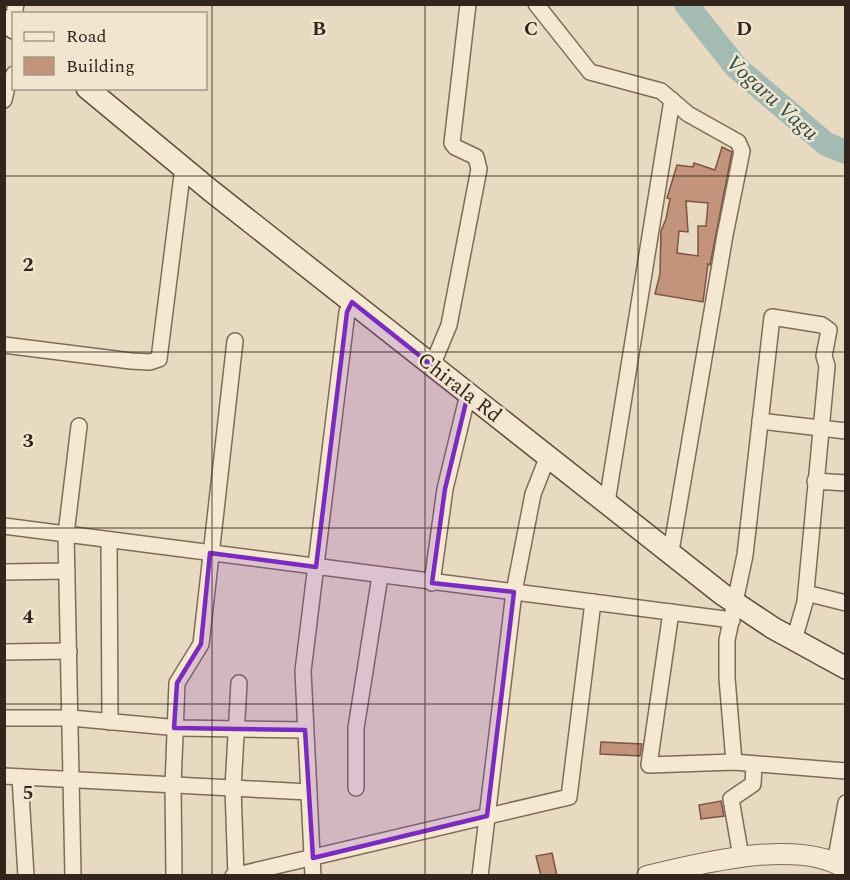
<svg xmlns="http://www.w3.org/2000/svg" width="850" height="880" viewBox="0 0 850 880" font-family="Spectral,serif">
<rect width="100%" height="100%" fill="#e8d9c1"/>
<g fill="none" stroke-linecap="round" stroke-linejoin="round">
<polyline stroke="#a3bbb2" stroke-width="24" points="686,4 736,67 826,144 846,152"/>
</g>
<g fill="#c3937b" stroke="#7c5543" stroke-width="1.5" fill-rule="evenodd">
<path d="M 722,147 L 732,152 L 710,265 L 708,264 L 703,302 L 655,294 L 660,274 L 661,231 L 666,219 L 670,199 L 667,198 L 677,165 L 693,167 L 694,163 L 715,170 ZM 686,201 L 708,203 L 706,226 L 698,226 L 698,256 L 677,253 L 679,231 L 688,232 Z"/>
<polygon points="601,742 642,744 640,756 600,754"/>
<polygon points="721,801 724,816 701,819 699,805"/>
<polygon points="552,853 557,876 541,876 536,856"/>
</g>
<g fill="none" stroke-linecap="round" stroke-linejoin="round">
<g stroke="#806b5b" stroke-width="18">
<g id="minor">
<polyline points="536,4 590,72 661,91 688,114 738,142 742,151 725,235 671,551"/>
<polyline points="14,14 16,4"/>
<polyline points="4,100 7,87 14,74"/>
<polyline points="4,345 131,361 150,362 159,359 183,167"/>
<polyline points="432,366 449,325 479,169 476,157 455,147 452,143 468,4"/>
<polyline points="760,421 846,431"/>
<polyline points="815,481 846,483"/>
<polyline points="607,502 672,100"/>
<polyline points="4,526 732,620"/>
<polyline points="109,540 110,722"/>
<polyline points="4,572 67,571"/>
<polyline points="432,583 445,489 468,394"/>
<polyline points="806,593 846,603"/>
<polyline points="671,612 649,765 734,762 846,771"/>
<polyline points="4,652 69,651"/>
<polyline points="4,718 71,718 179,728 305,730"/>
<polyline points="734,762 727,678 727,640 745,555 772,317 822,325 829,330 824,356 827,366 805,602 794,640"/>
<polyline points="4,776 309,792"/>
<polyline points="20,777 26,876"/>
<polyline points="356,788 356,728 380,576"/>
<polyline points="741,857 731,799 753,784 754,764"/>
<polyline points="835,863 846,803"/>
<polyline points="73,876 66,534 79,426"/>
<polyline points="174,876 173,785 177,683 201,644 235,341"/>
<polyline points="233,876 569,797 593,602"/>
<polyline points="236,876 233,788 239,683"/>
<polyline points="313,876 303,671 347,312 352,302"/>
<polyline points="480,876 514,592 533,494 548,456"/>
</g>
</g>
<g stroke="#806b5b" stroke-width="22">
<path id="tertiary" d="M 647,876 C 698,864 800,837 846,869"/>
</g>
<g stroke="#624d3e" stroke-width="24">
<g id="secondary">
<polyline points="4,21 14,28"/>
<polyline points="87,88 210,190 722,594 773,628 846,668"/>
</g>
</g>
<use href="#minor" stroke="#f4e8d3" stroke-width="15"/>
<use href="#tertiary" stroke="#f4e8d3" stroke-width="20"/>
<use href="#secondary" stroke="#f4e8d3" stroke-width="21"/>
</g>
<path fill="#7b2cbf" fill-opacity="0.2" stroke="#7b2cbf" stroke-width="4.5" stroke-linejoin="round" d="M 352,302 L 468,394 L 445,489 L 432,583 L 514,592 L 487,816 L 313,858 L 305,730 L 174,728 L 177,683 L 201,644 L 210,553 L 316,567 L 347,312 Z"/>
<path fill="none" stroke="#31251d" stroke-width="1.5" stroke-opacity="0.55" d="M 212,4 L 212,876M 425,4 L 425,876M 638,4 L 638,876M 4,176 L 846,176M 4,352 L 846,352M 4,528 L 846,528M 4,704 L 846,704"/>
<g text-anchor="middle" stroke-width="5" stroke-linejoin="round" paint-order="stroke">
<g font-size="21" fill="#31251d" stroke="#f1e5d0">
<text transform="translate(460 387) rotate(38)" y="7">Chirala Rd</text>
</g>
<g font-size="22" font-style="italic" fill="#2e504b" stroke="#f1e5d0">
<text transform="translate(773 97) rotate(42)" y="8">Vogaru Vagu</text>
</g>
</g>
<g font-size="20" text-anchor="middle" font-weight="bold" fill="#31251d" stroke="#f1e5d0" stroke-width="5" stroke-linejoin="round" paint-order="stroke">
<text x="319" y="35">B</text>
<text x="531" y="35">C</text>
<text x="744" y="35">D</text>
<text x="28" y="271">2</text>
<text x="28" y="447">3</text>
<text x="28" y="623">4</text>
<text x="28" y="799">5</text>
</g>
<rect width="850" height="880" fill="none" stroke="#31251d" stroke-width="12"/>
<rect x="12" y="12" width="195" height="78" fill="#f1e5d0" stroke="#a49888" stroke-width="1.5"/>
<rect x="24" y="32" width="30" height="9" fill="#f4e8d3" stroke="#a49888" stroke-width="1.5"/>
<text x="66" y="42" font-size="18" fill="#31251d">Road</text>
<rect x="24" y="57" width="30" height="18" fill="#c3937b" stroke="#a49888" stroke-width="1.5"/>
<text x="66" y="72" font-size="18" fill="#31251d">Building</text>
</svg>
